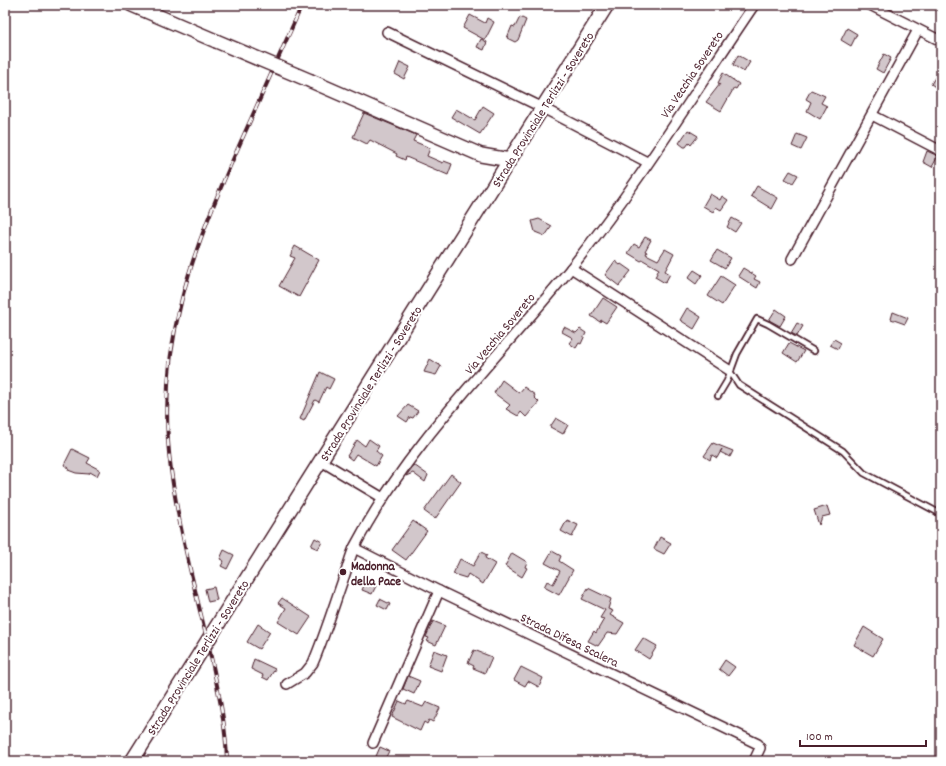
<svg xmlns="http://www.w3.org/2000/svg" width="946" height="766" viewBox="0 0 946 766" font-family="Dekko,sans-serif">
<rect width="100%" height="100%" fill="#fff"/>
<filter id="ink" filterUnits="userSpaceOnUse"><feTurbulence type="fractalNoise" baseFrequency=".025" numOctaves="2"/><feDisplacementMap in="SourceGraphic" scale="8" xChannelSelector="R" yChannelSelector="G"/><feConvolveMatrix kernelMatrix="1 2 1 2 8 2 1 2 1" color-interpolation-filters="sRGB"/></filter>
<g filter="url(#ink)">
<g fill="#d2c7cb" stroke="#4a1f2b">
<polygon points="470,15 485,23 487,18 494,22 485,40 463,28"/>
<polygon points="520,17 526,20 518,40 515,42 507,38 512,26 515,27"/>
<polygon points="847,28 857,34 851,46 841,40"/>
<polygon points="481,39 487,42 484,50 477,47"/>
<polygon points="884,54 891,58 883,73 876,69"/>
<polygon points="738,55 750,62 744,72 733,65"/>
<polygon points="400,62 410,67 404,79 395,74"/>
<polygon points="723,73 739,84 736,89 734,88 721,111 706,102 720,84 718,83"/>
<polygon points="936,76 941,79 941,91 931,84"/>
<polygon points="811,90 825,96 821,103 827,106 820,119 807,111 811,102 806,99"/>
<polygon points="483,106 494,113 480,134 451,117 456,109 475,120"/>
<polygon points="364,113 416,135 413,141 430,148 427,156 443,163 444,161 452,164 448,175 406,157 405,160 396,156 397,154 370,140 367,144 353,137"/>
<polygon points="688,130 698,136 691,145 689,143 686,147 684,147 679,143"/>
<polygon points="797,134 807,138 801,150 792,146"/>
<polygon points="927,151 938,156 932,167 923,162"/>
<polygon points="790,171 798,175 793,183 785,179"/>
<polygon points="757,186 778,198 772,209 751,196"/>
<polygon points="710,194 720,200 722,196 728,200 721,210 716,207 713,212 703,206"/>
<polygon points="732,218 741,223 735,232 727,227"/>
<polygon points="539,219 552,226 545,236 535,232 532,221"/>
<polygon points="645,237 651,240 645,251 647,252 646,254 658,260 665,249 674,254 665,271 670,274 665,283 655,277 659,269 643,260 641,261 628,253 634,244 639,247"/>
<polygon points="295,246 319,260 299,297 279,286 295,258 290,256"/>
<polygon points="717,250 731,258 725,268 711,260"/>
<polygon points="615,261 620,265 621,264 631,271 619,286 605,275"/>
<polygon points="743,268 756,276 754,279 760,282 757,288 738,276"/>
<polygon points="694,270 702,275 696,284 688,278"/>
<polygon points="721,276 735,285 722,305 708,296"/>
<polygon points="603,298 617,307 606,323 601,320 600,322 591,316"/>
<polygon points="687,308 701,317 694,329 680,320"/>
<polygon points="776,309 786,316 780,326 769,320"/>
<polygon points="893,312 908,318 905,324 891,319"/>
<polygon points="797,323 803,326 797,336 791,333"/>
<polygon points="564,327 576,333 580,329 586,333 581,344 579,343 576,348 569,343 573,338 562,332"/>
<polygon points="834,339 841,343 838,349 830,345"/>
<polygon points="789,343 804,351 797,362 783,353"/>
<polygon points="430,359 441,366 436,375 424,372"/>
<polygon points="320,372 334,379 329,389 326,387 319,402 315,400 304,421 300,419"/>
<polygon points="502,380 519,393 524,387 535,395 534,397 539,402 526,417 521,412 518,416 506,409 510,405 494,393"/>
<polygon points="408,405 418,411 413,418 410,417 407,422 398,416"/>
<polygon points="556,418 568,425 563,434 550,427"/>
<polygon points="369,439 379,446 376,451 382,456 376,466 356,454 352,460 347,456 357,440 365,446"/>
<polygon points="713,443 733,451 730,457 720,452 722,449 717,458 712,455 710,460 704,456"/>
<polygon points="72,449 90,458 87,463 100,470 97,476 90,472 89,474 76,473 68,470 69,468 64,465"/>
<polygon points="414,465 428,475 425,482 413,473 406,476"/>
<polygon points="451,474 461,482 435,519 424,511"/>
<polygon points="827,506 830,515 822,517 819,525 814,510"/>
<polygon points="567,520 578,525 572,537 561,531"/>
<polygon points="413,521 427,531 406,560 392,550"/>
<polygon points="660,537 671,543 664,554 654,549"/>
<polygon points="315,538 322,542 318,549 311,546"/>
<polygon points="224,550 234,555 227,569 221,566 224,561 220,559"/>
<polygon points="552,551 561,556 559,561 573,570 559,595 544,587 547,581 553,584 560,571 545,563"/>
<polygon points="481,552 487,555 485,558 495,564 483,584 468,574 466,578 453,574 460,559 473,566"/>
<polygon points="512,553 527,562 525,567 527,568 522,577 505,566"/>
<polygon points="367,579 377,584 372,594 362,590"/>
<polygon points="214,587 217,600 208,602 205,589"/>
<polygon points="588,588 611,599 608,609 613,611 610,615 624,623 617,634 607,633 598,646 588,641 594,631 596,633 604,619 600,618 605,610 582,599"/>
<polygon points="282,598 311,617 299,635 278,622 286,608 278,603"/>
<polygon points="380,599 390,604 387,610 377,605"/>
<polygon points="433,621 445,626 436,645 427,641 429,638 426,637"/>
<polygon points="258,624 270,632 259,649 247,642"/>
<polygon points="864,627 883,639 873,656 854,645"/>
<polygon points="643,638 657,646 649,659 635,650"/>
<polygon points="434,650 447,655 441,671 428,666"/>
<polygon points="474,650 492,657 485,673 473,668 474,666 468,663"/>
<polygon points="254,659 275,669 268,680 262,677 263,675 251,669"/>
<polygon points="725,660 735,667 728,676 719,669"/>
<polygon points="521,667 543,678 539,687 528,681 525,686 514,680"/>
<polygon points="408,676 420,681 414,694 403,689"/>
<polygon points="399,701 406,704 408,701 423,707 426,702 440,708 433,722 429,720 427,724 424,722 420,731 392,717"/>
<polygon points="380,747 389,751 384,761 374,761"/>
</g>
<g fill="none" stroke-linecap="round" stroke-linejoin="round">
<g stroke="#4a1f2b" stroke-width="8">
<g id="lane">
<polyline points="729,370 739,385 843,451 864,473 941,514"/>
<polyline points="718,396 727,381 737,354 757,319 768,324 814,351"/>
</g>
</g>
<g stroke="#4a1f2b" stroke-width="12">
<g id="street">
<polyline points="870,5 941,41"/>
<polyline points="387,32 535,104 647,162"/>
<polyline points="872,115 941,151"/>
<polyline points="792,259 918,30"/>
<polyline points="571,268 729,370"/>
<polyline points="321,461 383,498"/>
<polyline points="354,548 439,591 758,744 760,748 754,761"/>
<path d="M 287,684 L 305,673 L 313,663 C 325,635 334,605 344,577 C 348,567 350,556 355,546 C 410,441 497,360 571,268 C 638,185 694,93 754,5"/>
<polyline points="373,743 439,591"/>
</g>
</g>
<g stroke="#4a1f2b" stroke-width="16">
<g id="secondary">
<polyline points="132,5 216,41"/>
<polyline points="311,81 481,155 510,160"/>
<polyline points="132,761 607,5"/>
</g>
</g>
<use href="#lane" stroke="#fff" stroke-width="4.5"/>
<use href="#street" stroke="#fff" stroke-width="9"/>
<use href="#secondary" stroke="#fff" stroke-width="13"/>
<g stroke="#4a1f2b" stroke-width="4">
<path id="rail" d="M 227,761 C 226,723 217,685 209,648 C 195,589 179,530 171,470 C 154,346 193,249 242,139 C 262,94 282,50 302,5"/>
</g>
<use href="#rail" stroke="#fff" stroke-width="2.5" stroke-dasharray="8" stroke-linecap="butt"/>
<g stroke="#4a1f2b" stroke-width="16" stroke-linecap="butt">
<polyline id="secondary-bridge" points="216,41 311,81"/>
</g>
<use href="#secondary-bridge" stroke="#fff" stroke-width="13"/>
</g>
</g>
<circle fill="#4a1f2b" stroke="#fff" stroke-width="1.5" cx="343" cy="572" r="4"/>
<g text-anchor="middle" stroke-width="4" stroke-linejoin="round" paint-order="stroke">
<g font-size="13" fill="#4a1f2b" stroke="#fff">
<text transform="translate(691 74) rotate(-56)" y="5">Via Vecchia Sovereto</text>
<text transform="translate(542 109) rotate(-58)" y="5">Strada Provinciale Terlizzi - Sovereto</text>
<text transform="translate(499 333) rotate(-50)" y="5">Via Vecchia Sovereto</text>
<text transform="translate(370 383) rotate(-58)" y="5">Strada Provinciale Terlizzi - Sovereto</text>
<text transform="translate(570 639) rotate(26)" y="5">Strada Difesa Scalera</text>
<text transform="translate(197 657) rotate(-58)" y="5">Strada Provinciale Terlizzi - Sovereto</text>
</g>
<g font-size="13" font-weight="bold" fill="#4a1f2b" stroke="#fff" text-anchor="start">
<text x="351" y="570">Madonna<tspan x="351" dy="15">della Pace</tspan></text>
</g>
</g>
<rect width="946" height="766" fill="none" stroke="#fff" stroke-width="20"/>
<rect x="10" y="10" width="926" height="746" fill="none" stroke="#4a1f2b" stroke-width="1.5" filter="url(#ink)"/>
<path d="M800 740v6h126v-6" fill="none" stroke="#4a1f2b" stroke-width="2"/>
<text x="806" y="740" font-size="12" fill="#4a1f2b" stroke="#ffffff" stroke-width="3" paint-order="stroke">100 m</text>
</svg>
